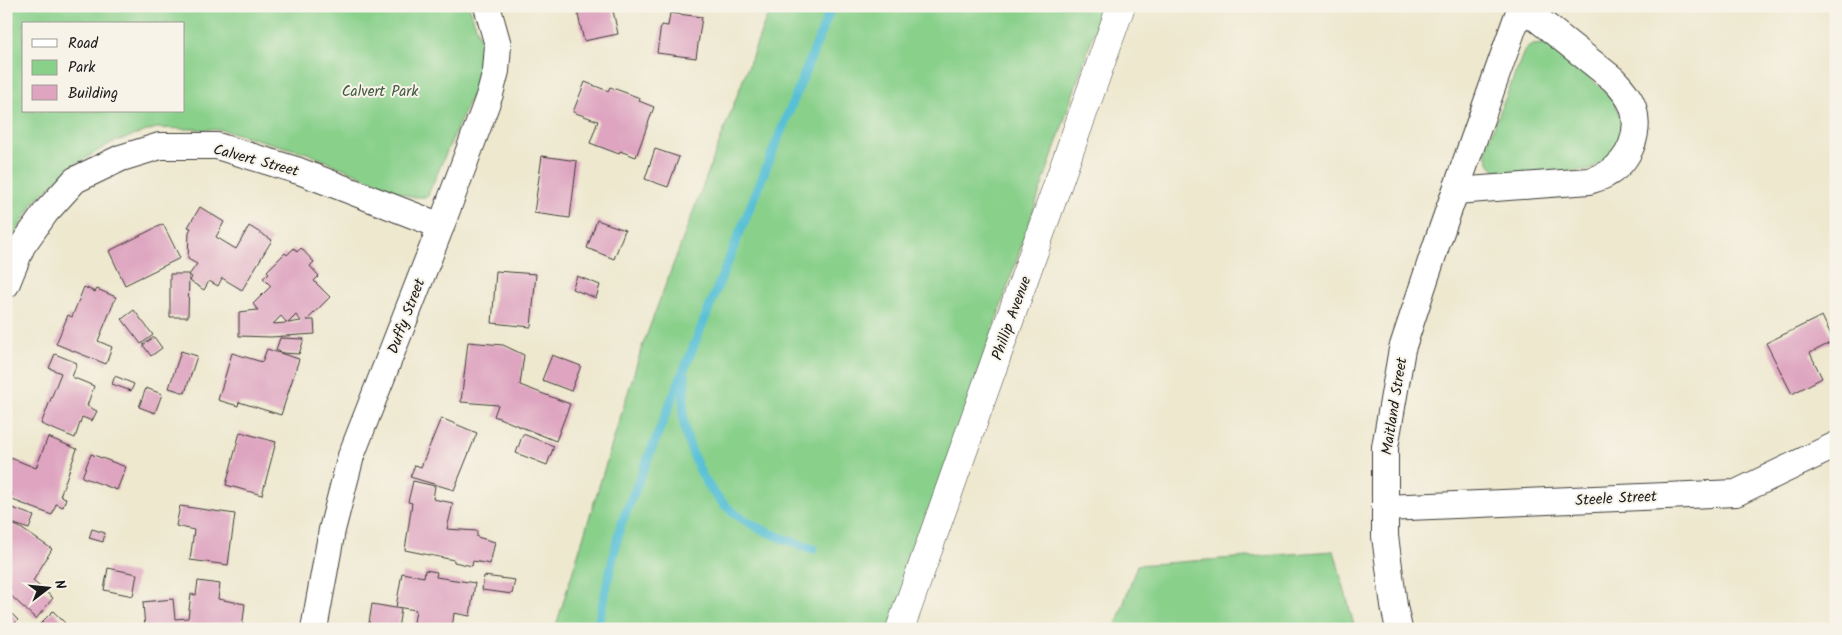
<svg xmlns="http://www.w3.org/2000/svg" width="1842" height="635" viewBox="0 0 1842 635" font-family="Kalam,sans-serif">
<rect width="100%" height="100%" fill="#f7f3e8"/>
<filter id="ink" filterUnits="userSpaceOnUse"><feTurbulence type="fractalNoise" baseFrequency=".02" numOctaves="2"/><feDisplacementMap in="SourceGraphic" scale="10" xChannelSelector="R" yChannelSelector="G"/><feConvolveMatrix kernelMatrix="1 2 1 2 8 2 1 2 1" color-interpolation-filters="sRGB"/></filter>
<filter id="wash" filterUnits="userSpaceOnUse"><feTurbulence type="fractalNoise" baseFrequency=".0096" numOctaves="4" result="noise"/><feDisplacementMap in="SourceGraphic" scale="20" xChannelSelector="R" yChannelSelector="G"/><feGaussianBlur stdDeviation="1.12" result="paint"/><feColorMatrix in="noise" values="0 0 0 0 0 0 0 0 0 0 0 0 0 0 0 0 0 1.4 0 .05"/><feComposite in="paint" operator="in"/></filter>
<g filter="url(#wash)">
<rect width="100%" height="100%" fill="#eee8cf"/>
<g fill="#89d08b" stroke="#527654" fill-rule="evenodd">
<path d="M 6,6 L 469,6 L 481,41 L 480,67 L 474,89 L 427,197 L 411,197 L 307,153 L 223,130 L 156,128 L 111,143 L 68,169 L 34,202 L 6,249 ZM 24,24 L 184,24 L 184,111 L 24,111 Z"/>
<polygon points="771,6 1103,6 891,629 555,629 642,347"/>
<path d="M 1544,44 L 1553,46 C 1564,55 1575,65 1585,74 C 1608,93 1631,112 1616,144 C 1611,156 1601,165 1589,170 L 1510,177 C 1492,171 1483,162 1488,142 L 1525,49 L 1533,45 Z"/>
<polygon points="1334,551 1355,629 1115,629 1137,565"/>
</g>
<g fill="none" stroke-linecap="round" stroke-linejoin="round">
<g stroke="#59c0d6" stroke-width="9">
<path d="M 685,374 C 685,391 682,408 684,424 C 685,435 690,447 694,457 C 716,516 758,530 813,549"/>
<polyline points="597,629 620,527 832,6"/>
</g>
</g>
<g id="blocks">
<g fill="#dea4c0" fill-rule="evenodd">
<polygon points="576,6 612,6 618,34 584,41"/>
<polygon points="670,13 702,17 696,58 657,53 661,25 668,26"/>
<polygon points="585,82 608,91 610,87 640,98 639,101 654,107 636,157 620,151 619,154 590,143 598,121 573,112"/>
<polygon points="655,149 679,157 668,187 645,179"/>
<polygon points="542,156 577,161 570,218 534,213"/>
<polygon points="200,207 224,222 216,237 236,249 249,226 272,240 242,290 222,278 218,286 209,281 204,290 190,281 192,277 189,275 197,264 188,259 189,232 191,228 188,227"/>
<polygon points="597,220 625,230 614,259 587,248"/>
<polygon points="163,224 180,258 125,285 109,251"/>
<path d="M 294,248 L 297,252 L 301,248 L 314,262 L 310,266 L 319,276 L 314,281 L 330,297 L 307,320 L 314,320 L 315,334 L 271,337 L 239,336 L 239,312 L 258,310 L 253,304 L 271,286 L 263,278 L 269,273 L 267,271 L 285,253 L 287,255 ZM 296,315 L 301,321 L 288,323 ZM 281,316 L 287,323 L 273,324 Z"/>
<polygon points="496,271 536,274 531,327 492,323"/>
<polygon points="170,274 189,274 188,317 170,317"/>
<polygon points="577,276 600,285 596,298 572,289"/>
<polygon points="84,287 95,292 97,289 116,297 98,341 112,347 106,364 56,344 68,315 72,317"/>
<polygon points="134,310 153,335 141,344 122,319"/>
<polygon points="1822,316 1834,341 1810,353 1822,378 1792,394 1766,343"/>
<polygon points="154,337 162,348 151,356 143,345"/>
<polygon points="280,338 304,339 299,354 283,353 276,350"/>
<polygon points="468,342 503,345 524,355 520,385 570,404 556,441 494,416 498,405 461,402"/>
<polygon points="267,349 299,359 281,415 239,402 238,406 218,400 232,353 262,362"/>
<polygon points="181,351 197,356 185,393 169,388"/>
<polygon points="55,354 77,363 72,377 94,386 87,406 97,411 92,421 82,417 75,438 41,424 61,373 49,368"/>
<polygon points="552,355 581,366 571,391 542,380"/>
<polygon points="115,376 134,384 131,391 112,384"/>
<polygon points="146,388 162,394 155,413 139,407"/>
<polygon points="441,418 477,433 454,490 410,477 415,465 421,467"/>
<polygon points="240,432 276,442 262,495 226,485"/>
<polygon points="523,434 554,446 547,465 516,453"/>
<polygon points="48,437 77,449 60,496 66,498 63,507 56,504 52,515 10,499 12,493 6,491 6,464 8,465 11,458 36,468"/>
<polygon points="91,454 126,467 117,490 82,477"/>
<polygon points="413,481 435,486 433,499 453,503 447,529 477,531 477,537 495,542 490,564 473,561 472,566 454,562 454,560 405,550 412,503 408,502"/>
<polygon points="180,506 235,514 228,565 190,560 194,530 176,526"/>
<polygon points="10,507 34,516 29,529 6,521"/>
<polygon points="6,522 19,527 52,549 33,581 53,598 36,619 7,592 11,587 6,585"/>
<polygon points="92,529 105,533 103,542 89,538"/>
<polygon points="108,568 137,574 133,596 104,590"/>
<polygon points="425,570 437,572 436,577 475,583 470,616 454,613 452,629 413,629 416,610 396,607 402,573 424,577"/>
<polygon points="484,576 515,580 512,594 482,590"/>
<polygon points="198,581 220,584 218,599 245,604 242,629 183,629 184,627 145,629 143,602 173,599 175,619 188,618 191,594 196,595"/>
<polygon points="372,604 401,609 398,629 368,629"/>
<polygon points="6,608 18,620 9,629 6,629"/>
<polygon points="53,611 71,629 43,629 39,625"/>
</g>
</g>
</g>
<g filter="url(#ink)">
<use href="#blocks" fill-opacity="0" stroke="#3c3b37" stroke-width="1"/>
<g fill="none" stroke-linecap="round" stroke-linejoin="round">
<g stroke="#3c3b37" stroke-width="28">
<g id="minor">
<path d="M 1456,191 L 1589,181 C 1595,179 1602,177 1607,174 C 1630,161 1641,132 1633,107 C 1629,96 1621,87 1613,79 L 1521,6"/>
<polyline points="6,285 22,246 46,212 75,180 121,158 160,146 217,146 299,171 441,226"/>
<polyline points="1385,508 1736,493 1836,445"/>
<polyline points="314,629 332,530 351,456 441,226 490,94 496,71 498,45 487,6"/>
<polyline points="1399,629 1394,606 1385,536 1385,447 1402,349 1437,243 1521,6"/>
</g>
</g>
<g stroke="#3c3b37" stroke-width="29">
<polyline id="tertiary" points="900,629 1121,6"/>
</g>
<use href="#minor" stroke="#fff" stroke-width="26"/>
<use href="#tertiary" stroke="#fff" stroke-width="28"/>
</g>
</g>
<g text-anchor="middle" stroke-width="4" stroke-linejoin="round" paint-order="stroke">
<g font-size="15" fill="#425b43" stroke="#f7f3e8">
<text x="380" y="96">Calvert Park</text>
</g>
<g font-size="15" fill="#1c1c1c" stroke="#f7f3e8">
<text transform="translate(256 160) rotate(15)" y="5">Calvert Street</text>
<text transform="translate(406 316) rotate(-69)" y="5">Duffy Street</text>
<text transform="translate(1011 318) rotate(-70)" y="5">Phillip Avenue</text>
<text transform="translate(1394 406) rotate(-81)" y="5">Maitland Street</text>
<text transform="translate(1616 498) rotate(-3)" y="5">Steele Street</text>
</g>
</g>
<rect width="1842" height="635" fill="none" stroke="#f7f3e8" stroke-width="25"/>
<rect x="22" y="22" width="162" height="90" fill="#f7f3e8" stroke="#9f9d96"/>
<rect x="32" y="39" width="25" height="8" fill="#ffffff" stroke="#9f9d96"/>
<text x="68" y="48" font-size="15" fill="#1c1c1c">Road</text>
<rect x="32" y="60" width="25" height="15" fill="#89d08b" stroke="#9f9d96"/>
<text x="68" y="72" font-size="15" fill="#1c1c1c">Park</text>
<rect x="32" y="85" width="25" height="15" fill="#dea4c0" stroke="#9f9d96"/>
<text x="68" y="98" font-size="15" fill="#1c1c1c">Building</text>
<g transform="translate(48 588) rotate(74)" stroke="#f7f3e8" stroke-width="4" paint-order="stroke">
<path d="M0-4L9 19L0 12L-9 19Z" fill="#1c1c1c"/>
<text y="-8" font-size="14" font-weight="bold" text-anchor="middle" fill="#1c1c1c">N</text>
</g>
</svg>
